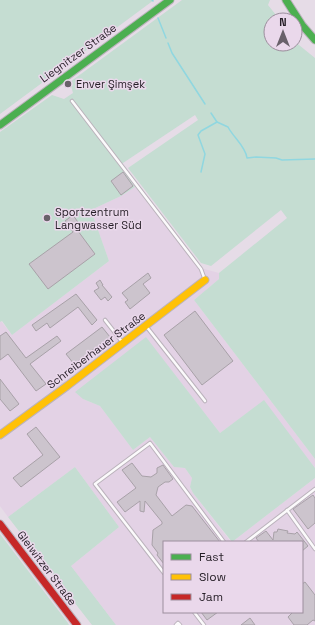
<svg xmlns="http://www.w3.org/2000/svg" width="315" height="625" viewBox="0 0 315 625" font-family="'Space Grotesk',sans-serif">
<rect width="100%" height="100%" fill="#e6dce7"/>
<polygon fill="#e3d2e5" points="135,187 197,267 219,273 219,279 194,300 315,459 315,468 264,401 220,433 146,338 83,399 100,406 133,450 150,437 174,467 185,468 192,478 190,487 193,493 231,542 164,542 164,612 302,612 302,542 232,542 315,478 315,625 116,625 71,566 119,527 75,467 8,517 0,506 0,322 1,321 12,335 109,261 91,210 121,196"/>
<g fill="#c5ddd2">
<polygon points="0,0 154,0 0,114"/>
<polygon points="182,0 270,0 268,5 280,20 271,20 271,44 295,44 295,41 299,45 315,58 315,459 194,300 219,279 219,273 287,218 281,210 211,266 201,263 128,168 198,120 195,115 120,165 135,187 121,196 91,210 109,261 12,335 2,321 0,322 0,132 52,95 64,99 73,93 70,82"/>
<polygon points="146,337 220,433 264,400 315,468 315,478 232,542 193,493 190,487 192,478 185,468 174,467 150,437 133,450 100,406 83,399 75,392"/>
<polygon points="75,467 119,527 71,566 116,625 92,625 8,517"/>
<polygon points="0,534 68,623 69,625 0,625"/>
</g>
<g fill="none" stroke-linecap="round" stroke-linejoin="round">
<g stroke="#90d7e0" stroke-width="1.5">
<polyline points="152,0 153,1"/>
<polyline points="158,18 166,38"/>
<polyline points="168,43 172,53 205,104"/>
<path d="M 211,113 L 217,122 L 228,127 C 233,137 246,147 247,158 L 256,157 L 276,158 L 282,160 L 315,159"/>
<polyline points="201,172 205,154 198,135 201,131 217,122"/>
</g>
</g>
<g fill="#ccc4cd" stroke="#a8a1a8">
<polygon points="123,172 133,186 121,195 111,181"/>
<polygon points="73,215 82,228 78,231 95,254 48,289 29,264 73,232 65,221"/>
<polygon points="148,273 151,278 143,284 150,293 130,309 125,302 128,300 122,293"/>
<polygon points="100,280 103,285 102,285 112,297 108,301 105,297 101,300 94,291 99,288 96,283"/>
<polygon points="76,294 97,320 92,325 78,307 50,328 47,323 36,331 32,325"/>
<polygon points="195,311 233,361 202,385 164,335"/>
<polygon points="102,327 110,337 74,364 66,354"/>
<polygon points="6,332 26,358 57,336 61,341 30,364 46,384 36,391 8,354 0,360 0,336"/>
<polygon points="0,379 19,404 10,411 0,399"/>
<polygon points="36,427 60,457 21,487 13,478 43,455 27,434"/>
<polygon points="132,463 142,476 151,477 157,473 157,468 163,465 173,479 169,482 165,482 158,487 156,495 172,516 186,505 192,506 220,542 164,542 164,564 157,555 158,553 152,545 153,530 162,524 162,522 145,501 144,512 140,511 140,501 125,512 117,502 136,488 122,470"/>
<polygon points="313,495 315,498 315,523 308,529 293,509"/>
<polygon points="278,529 288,531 287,533 295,534 297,532 308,546 302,551 302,542 259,542 256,538 266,531 273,540 274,532 277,532"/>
<polygon points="305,582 315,595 315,621 313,620 307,625 294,625 288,617 293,612 302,612 302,584"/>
<polygon points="201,612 218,612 207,620"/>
<polygon points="250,618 255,625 241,625"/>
</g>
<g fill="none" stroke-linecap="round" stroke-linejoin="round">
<g stroke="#bbb3bc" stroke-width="4.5">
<g id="lane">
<polyline points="72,101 201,269 205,280"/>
<polyline points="105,320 123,343"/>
<polyline points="146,326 205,401"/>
<polyline points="287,510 315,549"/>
<polyline points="246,542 315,489"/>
<polyline points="164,573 95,484 150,443 224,542"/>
<polyline points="194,612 204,625"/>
<polyline points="176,625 178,623 180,625"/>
</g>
</g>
<g stroke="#bbb3bc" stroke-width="9">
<g id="fast">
<polyline points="286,0 302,25 315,40"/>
<polyline points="0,125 170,0"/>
</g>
</g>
<g stroke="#bbb3bc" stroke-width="9">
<polyline id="slow" points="0,435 67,386 205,280"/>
</g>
<g stroke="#bbb3bc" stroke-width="9">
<polyline id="jam" points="0,524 77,625"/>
</g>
<use href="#lane" stroke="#fbfafb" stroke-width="2.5"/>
<use href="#fast" stroke="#4caf50" stroke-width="7"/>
<use href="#slow" stroke="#ffc107" stroke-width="7"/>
<use href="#jam" stroke="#c62828" stroke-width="7"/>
</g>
<g fill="#69616a" stroke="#ead8eb" stroke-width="1.5">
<circle cx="68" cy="84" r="4"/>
<circle cx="47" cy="218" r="4"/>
</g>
<g text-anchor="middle" stroke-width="3" stroke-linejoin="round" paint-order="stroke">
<g font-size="11" fill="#261f27" stroke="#ead8eb">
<text transform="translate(78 53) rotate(-36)" y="4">Liegnitzer Straße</text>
<text transform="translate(96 350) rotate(-37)" y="4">Schreiberhauer Straße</text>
<text transform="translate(47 568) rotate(53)" y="4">Gleiwitzer Straße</text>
</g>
<g font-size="11" fill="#261f27" stroke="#ead8eb" text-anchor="start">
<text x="76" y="88">Enver Şimşek</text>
<text x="55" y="216">Sportzentrum<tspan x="55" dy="13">Langwasser Süd</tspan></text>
</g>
</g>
<rect x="163" y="541" width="140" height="72" fill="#ead8eb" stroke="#9c8e9d"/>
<rect x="171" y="554" width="20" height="6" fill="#4caf50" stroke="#9c8e9d"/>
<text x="199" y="561" font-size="12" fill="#261f27">Fast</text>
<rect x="171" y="574" width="20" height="6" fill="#ffc107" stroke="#9c8e9d"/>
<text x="199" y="581" font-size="12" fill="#261f27">Slow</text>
<rect x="171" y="594" width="20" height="6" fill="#c62828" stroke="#9c8e9d"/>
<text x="199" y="601" font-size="12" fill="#261f27">Jam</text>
<g transform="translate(283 32)"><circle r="19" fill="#ead8eb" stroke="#9c8e9d"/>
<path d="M0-3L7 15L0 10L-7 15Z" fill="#69616a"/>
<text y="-6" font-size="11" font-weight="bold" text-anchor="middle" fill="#261f27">N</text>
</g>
</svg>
